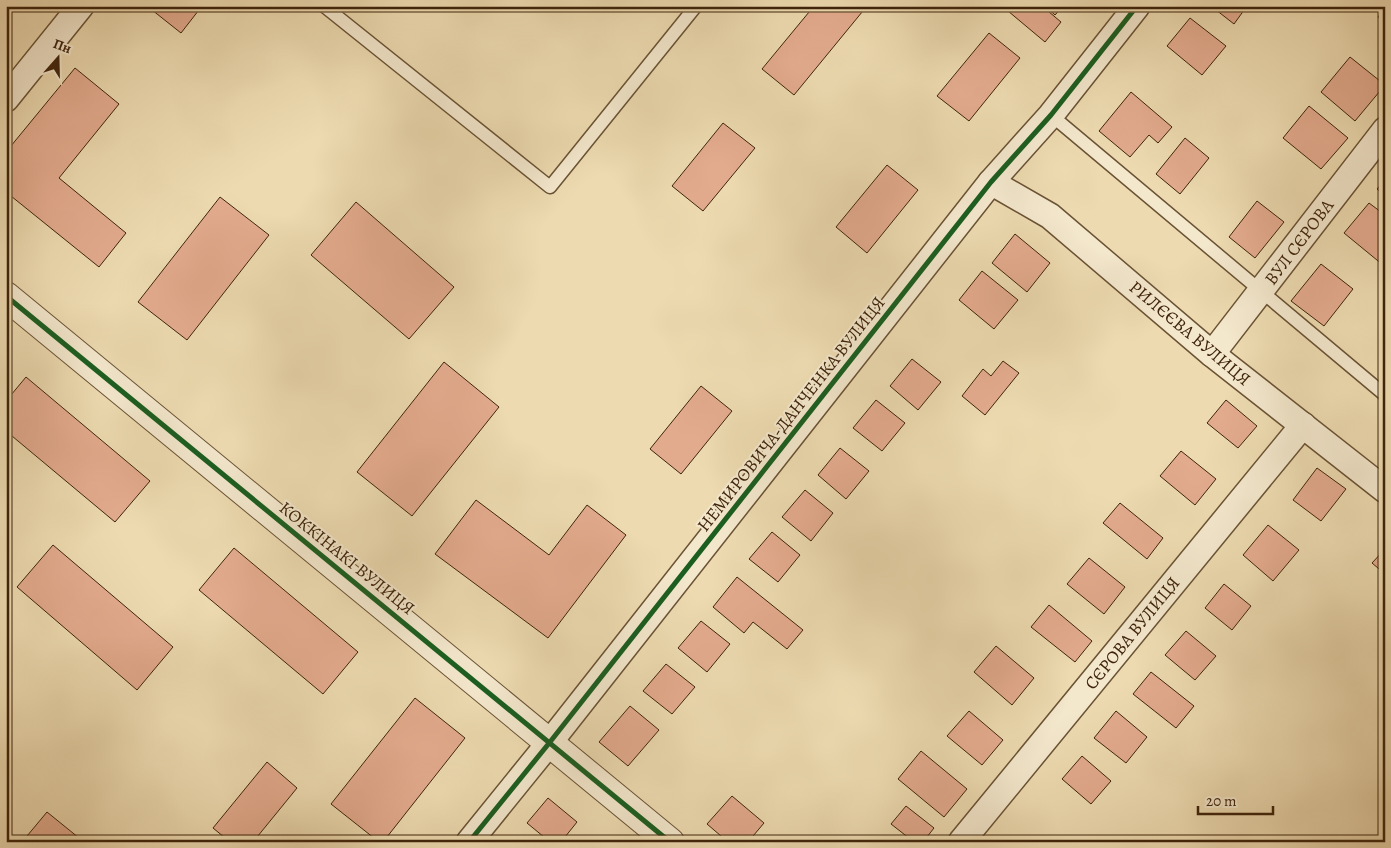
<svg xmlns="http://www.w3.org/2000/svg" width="1391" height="848" viewBox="0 0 1391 848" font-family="Alegreya,serif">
<rect width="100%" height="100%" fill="#eddab0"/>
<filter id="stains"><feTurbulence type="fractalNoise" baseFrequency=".004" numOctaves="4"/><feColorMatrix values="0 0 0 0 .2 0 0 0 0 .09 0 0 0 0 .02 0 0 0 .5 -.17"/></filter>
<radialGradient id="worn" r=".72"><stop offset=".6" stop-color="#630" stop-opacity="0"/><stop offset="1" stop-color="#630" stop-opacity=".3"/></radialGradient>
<g fill="#e3ab8e" stroke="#3f240b">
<polygon points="147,6 202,6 181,33"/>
<polygon points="814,6 867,6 794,95 762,69"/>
<polygon points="1002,6 1042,6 1061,22 1045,42"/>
<polygon points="1045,6 1063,6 1055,15"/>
<polygon points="1211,6 1247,6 1234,24"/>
<polygon points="1385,8 1385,23 1378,17"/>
<polygon points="1190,18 1226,46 1202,75 1167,46"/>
<polygon points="989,33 1020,58 969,121 937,96"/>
<polygon points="1350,57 1385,85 1355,121 1321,92"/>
<polygon points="75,68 119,104 59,178 126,233 99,267 6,192 6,152"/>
<polygon points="1131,92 1172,127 1158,143 1149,135 1130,157 1099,131"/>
<polygon points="1309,106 1348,138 1321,169 1283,138"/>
<polygon points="723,123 755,148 703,211 672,186"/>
<polygon points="1185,138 1209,158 1180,194 1156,174"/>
<polygon points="887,165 918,190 867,253 836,227"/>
<polygon points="1385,180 1385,196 1377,189"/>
<polygon points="220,197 269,235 187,340 138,302"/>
<polygon points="1257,201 1284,222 1255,258 1229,237"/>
<polygon points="356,202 454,287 409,339 311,255"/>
<polygon points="1369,203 1385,215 1385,263 1383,265 1344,233"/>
<polygon points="1015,234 1050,263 1027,292 992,263"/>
<polygon points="1321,264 1353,289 1324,326 1291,301"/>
<polygon points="982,271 1018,300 994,329 959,300"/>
<polygon points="912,359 941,382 918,410 890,386"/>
<polygon points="1003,361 1019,373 985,415 962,396 983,369 991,376"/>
<polygon points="444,362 499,407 412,516 357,472"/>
<polygon points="26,377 150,481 115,522 6,431 6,401"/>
<polygon points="701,386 732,411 681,474 650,449"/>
<polygon points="876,400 905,423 882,451 853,428"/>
<polygon points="1226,400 1257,426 1238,448 1207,423"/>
<polygon points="840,448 869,471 846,499 818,475"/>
<polygon points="1181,451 1216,479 1195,505 1160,476"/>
<polygon points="1317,468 1346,489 1321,521 1293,500"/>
<polygon points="805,490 833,513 811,541 782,517"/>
<polygon points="476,500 549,555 587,505 626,535 548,638 435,554"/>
<polygon points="1120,503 1163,538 1147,559 1103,523"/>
<polygon points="1268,525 1299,550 1273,581 1243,555"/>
<polygon points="772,532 800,555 778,582 749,559"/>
<polygon points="53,545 173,647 137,690 17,587"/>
<polygon points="234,548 358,652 323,694 199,590"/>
<polygon points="1385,549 1385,574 1372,563"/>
<polygon points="1089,558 1125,587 1104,614 1067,584"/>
<polygon points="737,577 803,630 787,649 753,622 744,633 713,607"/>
<polygon points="1224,584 1251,606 1232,630 1205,608"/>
<polygon points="1049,605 1092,641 1075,662 1031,627"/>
<polygon points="701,621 730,644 707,672 678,648"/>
<polygon points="1186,631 1216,656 1195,680 1165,655"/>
<polygon points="996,646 1034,678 1012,705 974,672"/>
<polygon points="666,664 695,687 672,714 643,691"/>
<polygon points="1151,672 1194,706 1176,728 1133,694"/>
<polygon points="415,698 465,738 383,842 379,842 331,804"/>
<polygon points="630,706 659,730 628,766 599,742"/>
<polygon points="969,711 1003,740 982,765 947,736"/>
<polygon points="1116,711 1147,737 1126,763 1094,738"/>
<polygon points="921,751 967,789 944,817 898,779"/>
<polygon points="1082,756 1111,781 1091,804 1062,779"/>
<polygon points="267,762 297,788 253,842 230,842 213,828"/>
<polygon points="732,796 764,823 748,842 728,842 707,824"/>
<polygon points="548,798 577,822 561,842 550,842 527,823"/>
<polygon points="906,806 934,828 923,842 914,842 891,824"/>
<polygon points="47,812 84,842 22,842"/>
<polygon points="1385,829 1385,842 1381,842 1377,838"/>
</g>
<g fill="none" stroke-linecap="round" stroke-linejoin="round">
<g stroke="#6a5234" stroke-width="15">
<g id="service">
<polyline points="324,6 550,187 696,6"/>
<polyline points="1051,115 1385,395"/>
</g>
</g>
<g stroke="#6a5234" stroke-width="28">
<g id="minor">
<polyline points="6,99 81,6"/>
<polyline points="991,182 1050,216 1212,354 1385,490"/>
<polyline points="1212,354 1385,130"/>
<polyline points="469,842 550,742 991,182 1051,115 1137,6"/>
<polyline points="961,842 1303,425"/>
</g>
</g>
<g stroke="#6a5234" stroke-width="30">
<polyline id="tertiary" points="6,296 670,842"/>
</g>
<use href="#service" stroke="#f3e7cc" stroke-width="12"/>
<use href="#minor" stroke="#f3e7cc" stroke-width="25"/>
<use href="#tertiary" stroke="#f3e7cc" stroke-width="28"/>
<g stroke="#f3e7cc" stroke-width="8">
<g id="cycleway">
<polyline points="6,296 670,842"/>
<polyline points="469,842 550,742 991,182 1051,115 1137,6"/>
</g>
</g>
<use href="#cycleway" stroke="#1b5e20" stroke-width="5"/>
</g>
<g text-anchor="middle" stroke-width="4" stroke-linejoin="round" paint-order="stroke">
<g font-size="18" fill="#3f240b" stroke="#f3e7cc">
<text transform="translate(1299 242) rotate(-53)" y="6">ВУЛ СЄРОВА</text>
<text transform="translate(1190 333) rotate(40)" y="6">РИЛЄЄВА ВУЛИЦЯ</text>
<text transform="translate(791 414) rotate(-52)" y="6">НЕМИРОВИЧА-ДАНЧЕНКА ВУЛИЦЯ</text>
<text transform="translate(347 558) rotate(39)" y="6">КОККІНАКІ ВУЛИЦЯ</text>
<text transform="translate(1132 633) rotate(-51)" y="6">СЄРОВА ВУЛИЦЯ</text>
</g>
</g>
<rect width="1391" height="848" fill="none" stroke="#eddab0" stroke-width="25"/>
<rect x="8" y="8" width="1376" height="833" fill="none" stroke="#3f240b" stroke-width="2.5"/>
<rect x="12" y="12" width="1366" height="823" fill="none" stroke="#3f240b"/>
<g transform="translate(58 58) rotate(20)" stroke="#f3e7cc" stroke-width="4" paint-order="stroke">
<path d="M0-4L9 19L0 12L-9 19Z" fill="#3f240b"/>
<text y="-8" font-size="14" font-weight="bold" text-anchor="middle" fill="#3f240b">Пн</text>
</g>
<path d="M1198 806v8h75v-8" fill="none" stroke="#3f240b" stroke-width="2.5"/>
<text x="1206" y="806" font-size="15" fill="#3f240b" stroke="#f3e7cc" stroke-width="4" paint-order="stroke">20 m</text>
<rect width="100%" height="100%" filter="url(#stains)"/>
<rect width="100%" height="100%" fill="url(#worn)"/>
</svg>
